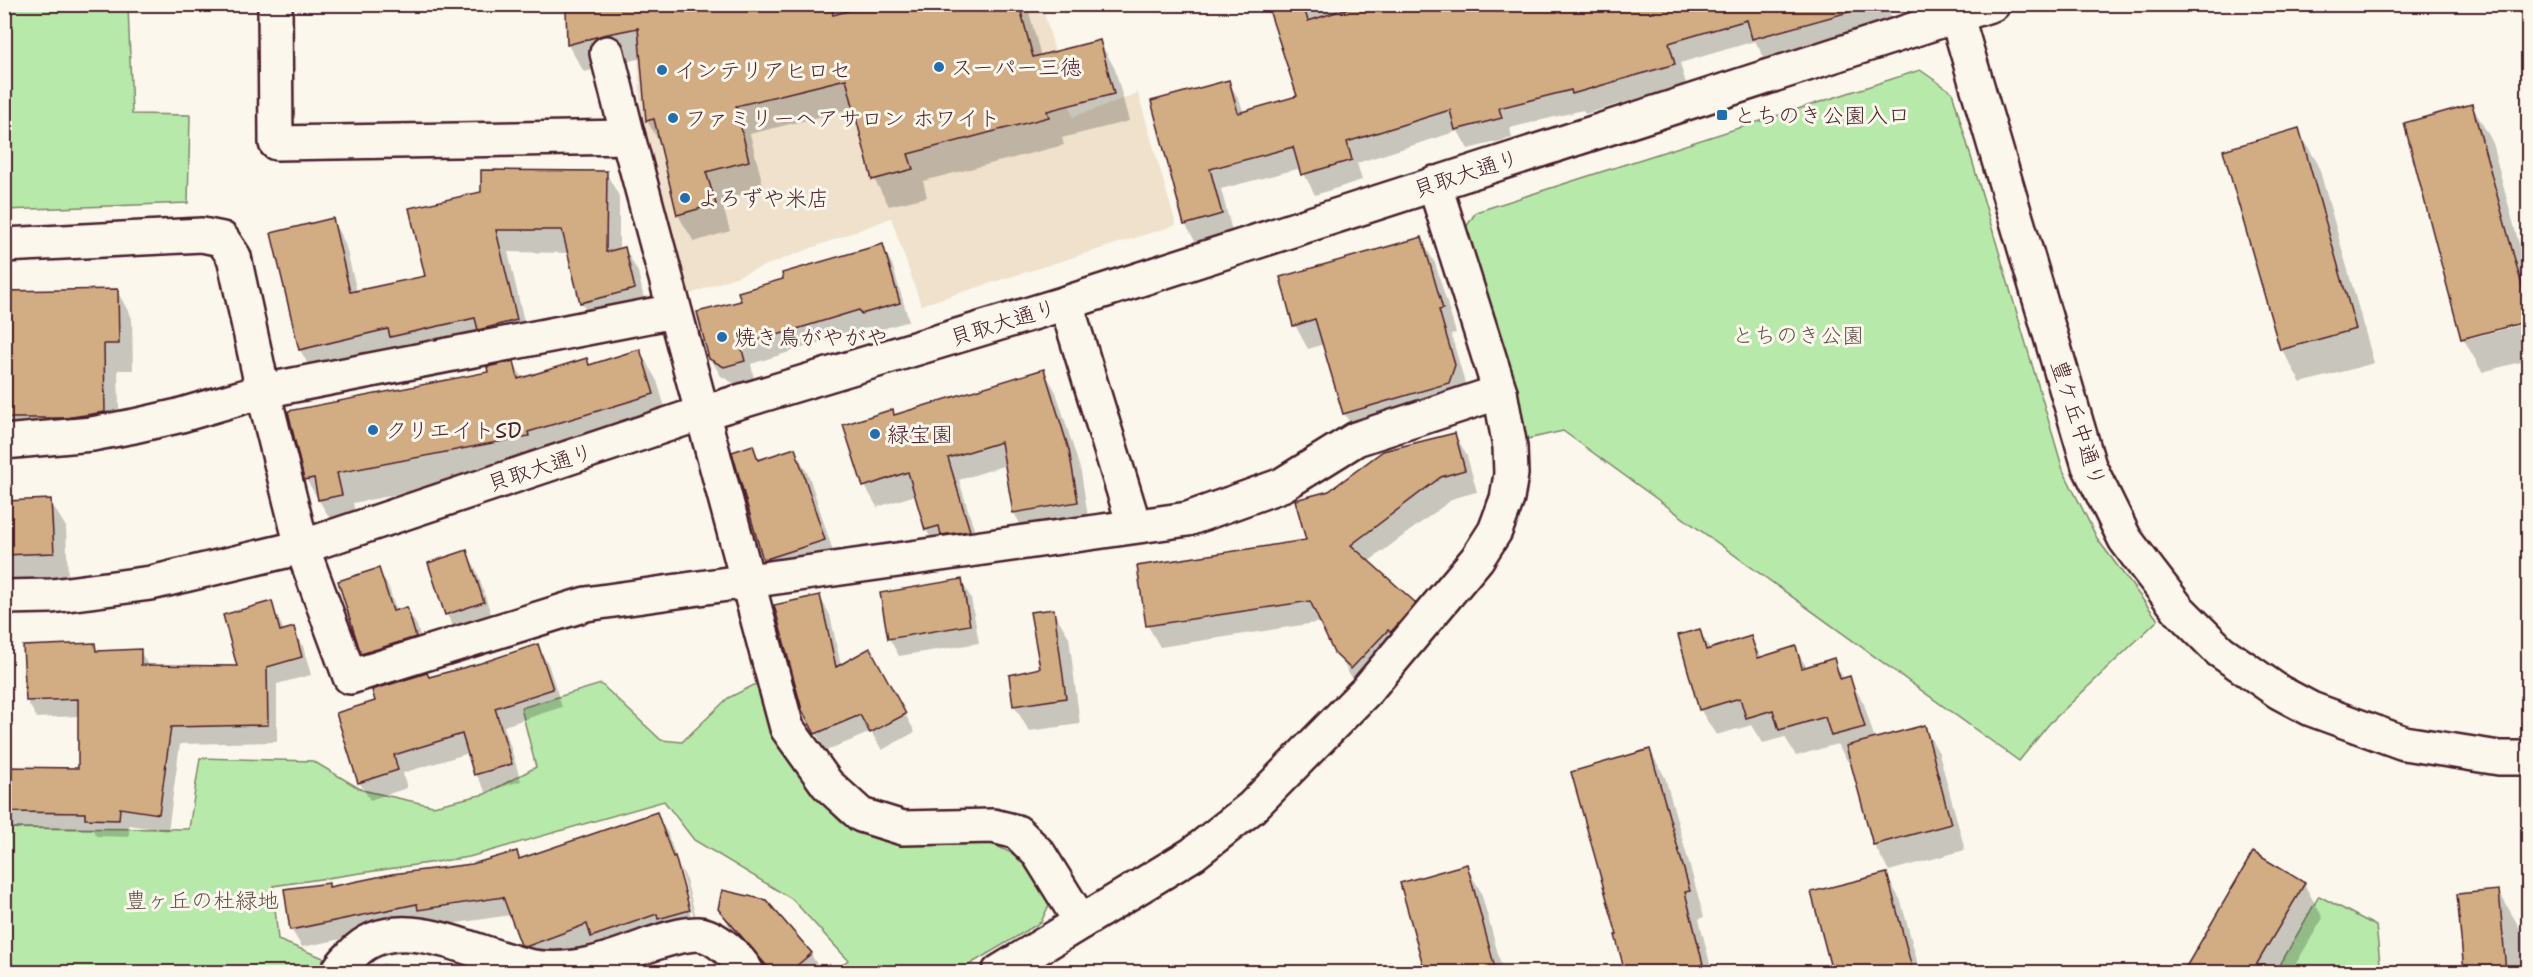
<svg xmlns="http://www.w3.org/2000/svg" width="2533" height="977" viewBox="0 0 2533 977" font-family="'Shantell Sans','Klee One',sans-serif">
<rect width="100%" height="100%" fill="#fbf7ec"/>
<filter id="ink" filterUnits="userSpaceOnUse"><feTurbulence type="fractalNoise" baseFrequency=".0167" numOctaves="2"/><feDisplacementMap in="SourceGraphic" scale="12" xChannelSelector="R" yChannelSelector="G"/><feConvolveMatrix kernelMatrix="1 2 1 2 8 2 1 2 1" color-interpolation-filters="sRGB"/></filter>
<g filter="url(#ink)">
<polygon fill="#efe1cc" points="816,5 1042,5 1073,117 1138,93 1176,225 921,305 891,218 685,296 642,136 638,57 807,10"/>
<g fill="#b7eaaa" stroke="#80846a" stroke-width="1.5">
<polygon points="4,5 128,5 132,114 190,115 188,203 5,210"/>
<polygon points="1920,70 1952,92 2063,470 2098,540 2158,620 2049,724 2019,761 1563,431 1527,439 1463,232 1476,212"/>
<polygon points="760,682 772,722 814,795 842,823 879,840 990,843 1018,856 1050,903 1041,922 957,972 840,972 838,969 848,960 792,899 694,840 664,801 469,857 273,886 278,940 326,959 323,972 5,972 5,828 189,829 200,758 313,761 362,790 433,806 485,794 536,767 521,708 601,684 661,740 682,742 728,698"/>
<polygon points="2319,896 2376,926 2381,972 2276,972"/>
</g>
<g fill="#0003">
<polygon points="420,4 532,4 532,8"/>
<polygon points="579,4 815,4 774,31 879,4 1027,4 1041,57 1100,42 1115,69 1129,121 1062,138 1064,145 923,181 927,197 889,206 874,179 855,108 750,134 764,189 721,200 730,231 694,242 678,215 661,145 647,121 642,58 584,72 568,45 568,9 580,7"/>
<polygon points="1268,4 1887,4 1893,26 1839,38 1765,59 1755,41 1680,63 1686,84 1585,114 1583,110 1510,128 1512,138 1468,149 1458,131 1357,163 1362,180 1315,195 1301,168 1221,189 1233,235 1197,244 1185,224 1229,82 1240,102 1244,113 1298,97"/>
<polygon points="2472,106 2491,139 2528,278 2528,319 2470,335 2470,338 2528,323 2528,360 2482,372 2463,338"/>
<polygon points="2298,130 2318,164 2374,363 2301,383 2282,350 2225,151"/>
<polygon points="606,173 619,196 619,250 625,249 638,272 647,312 595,325 581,302 569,253 508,252 529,343 313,373 300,350 272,234 332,220 345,243 357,292 426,277 411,209"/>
<polygon points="1421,239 1435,263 1456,333 1451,334 1467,390 1358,437 1344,413 1324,344 1308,349 1295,325"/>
<polygon points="882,246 892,264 909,321 872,332 870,327 751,364 754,379 735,384 721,376 710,358 743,302 785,280"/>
<polygon points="117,291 132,318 133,370 118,370 120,439 4,445 4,292"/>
<polygon points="640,351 657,381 670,424 545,466 353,503 358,525 337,530 306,479 490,373 514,363 523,379 586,360 590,366"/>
<polygon points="1044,371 1056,392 1081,472 1089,523 1026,534 1014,513 1006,465 959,480 981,552 939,551 926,530 916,495 877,507 865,486 892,411 895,416"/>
<polygon points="1455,434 1467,456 1477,492 1454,498 1368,562 1415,603 1427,625 1364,689 1349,674 1322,622 1160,647 1148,626 1307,541 1329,492"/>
<polygon points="752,447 760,461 794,449 809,476 838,567 779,586 764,560"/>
<polygon points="50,501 66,527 68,579 4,582 4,503"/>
<polygon points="466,552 476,569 493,620 457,633 447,615 430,564"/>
<polygon points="379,570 389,588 396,611 407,608 417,626 426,655 373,671 363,653"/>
<polygon points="961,580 971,598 979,643 899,656 889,638"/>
<polygon points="820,597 830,615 841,666 880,668 915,732 882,750 871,732 826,751 803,710"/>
<polygon points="271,603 284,631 293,629 303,646 311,675 277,684 277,742 180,744 168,831 129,825 129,837 96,836 93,830 4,829 4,769 79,770 79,716 37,718 27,701 24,648 94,644 99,652 140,651 149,667 239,667"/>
<polygon points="1053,611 1069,637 1080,724 1029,731 1014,705 1041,669"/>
<polygon points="1699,630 1711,650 1751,638 1762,658 1795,648 1807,668 1833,660 1844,679 1849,678 1864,704 1875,740 1924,727 1939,753 1965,850 1889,871 1874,845 1852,761 1848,762 1837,744 1796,756 1785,737 1763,743 1752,725 1716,735 1700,709"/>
<polygon points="537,646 548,664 562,707 504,726 521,781 486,792 476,774 469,753 403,773 407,788 370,800 359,782 377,702 429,679"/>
<polygon points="1650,751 1665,777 1704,917 1699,919 1712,972 1626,972 1617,936"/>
<polygon points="656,814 667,832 678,863 675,860 691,917 694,917 680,867 685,876 699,928 603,954 596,942 539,964 533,962 523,944 511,915 430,927 427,922 302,947 291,929 328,885 330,888 473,865 517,853 521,860"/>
<polygon points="2253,854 2304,884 2323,918 2291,972 2184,972"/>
<polygon points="1466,866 1481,892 1503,972 1426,972 1402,884"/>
<polygon points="1886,875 1901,901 1920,972 1834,972 1813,894"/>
<polygon points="2499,892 2525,937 2528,972 2465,972 2459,895"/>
<polygon points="719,909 811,954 821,972 769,972 730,927"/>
<polygon points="382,963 434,972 380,972"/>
<polygon points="704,963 709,972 675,972"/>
</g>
<g fill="#d2ad83" stroke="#4a1f2b" stroke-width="1.5">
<polygon points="583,4 832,4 833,15 873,4 1019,4 1033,57 1100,40 1114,94 1047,111 1049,117 908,154 913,169 872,180 846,79 736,106 749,161 706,172 716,204 677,215 654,119 646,121 638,28 603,35 567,45 566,8"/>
<polygon points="1286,4 1303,4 1308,21 1362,4 1848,4 1849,12 1752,39 1747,20 1669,43 1675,64 1572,94 1571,90 1499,108 1502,118 1455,130 1450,110 1347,142 1352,160 1301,175 1293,147 1210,169 1222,214 1184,225 1151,101 1229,80 1238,113 1297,96 1269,10"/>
<polygon points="2472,104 2529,311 2529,321 2461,339 2404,123"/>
<polygon points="2299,128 2356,329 2280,350 2223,150"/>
<polygon points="481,170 607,171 606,252 625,247 635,289 580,303 562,230 496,230 517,320 478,330 475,318 390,337 388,329 299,350 271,233 333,218 350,292 425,276 409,208 481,192"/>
<polygon points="1422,237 1443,309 1439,310 1455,365 1449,383 1343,414 1315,319 1293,326 1280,277"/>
<polygon points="883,244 900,303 861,314 859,310 741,346 745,361 724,367 709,359 697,312 741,301 738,292 783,279 782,273"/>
<polygon points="118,289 119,344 104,344 105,412 65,418 4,418 4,291"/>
<polygon points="640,349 654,394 528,432 529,436 337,473 342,495 318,500 314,478 304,480 288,411 488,372 487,367 514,361 518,379 587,358 589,365"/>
<polygon points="1044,369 1069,450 1078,502 1013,513 1001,442 948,458 970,531 941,535 939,526 925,530 908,472 863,487 843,425 893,409 894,415"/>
<polygon points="1455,433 1465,470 1441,477 1351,545 1416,603 1391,632 1388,630 1351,669 1334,653 1310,601 1146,626 1137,566 1306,540 1295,500 1329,491 1383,451"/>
<polygon points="753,445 758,460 795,448 825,540 763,560 732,452"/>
<polygon points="51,499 54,553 4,555 4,501"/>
<polygon points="467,550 484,602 445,615 428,563"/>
<polygon points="379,568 393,611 407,607 416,637 361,654 338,581"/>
<polygon points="962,579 970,625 888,639 880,593"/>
<polygon points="820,595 836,667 870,648 906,714 870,733 860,715 815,734 802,710 774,605"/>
<polygon points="272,601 280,631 294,627 302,657 267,667 268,725 171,727 159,814 120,808 119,820 85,819 85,813 4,812 4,767 78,768 78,699 26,701 23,646 95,643 96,651 141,649 141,665 237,666 223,615"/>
<polygon points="1054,609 1066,698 1013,706 1009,675 1040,668 1030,612"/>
<polygon points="1700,629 1706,650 1751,636 1758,658 1796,646 1802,668 1834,658 1840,679 1850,676 1865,727 1831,736 1825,717 1779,730 1773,710 1746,718 1740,698 1699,710 1678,635"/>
<polygon points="538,644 553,689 495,708 512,764 474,775 462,734 394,755 398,770 358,783 336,713 375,701 372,690 427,673 429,677 481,663"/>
<polygon points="1925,725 1951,824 1873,845 1846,746"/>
<polygon points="1650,749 1690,891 1685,892 1705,972 1625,972 1615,935 1617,935 1571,772"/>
<polygon points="657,812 673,857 675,856 690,910 658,919 657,914 591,937 587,924 528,946 521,945 503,897 418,910 417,904 290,930 284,889 329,883 329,887 392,874 472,864 517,851 519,859"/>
<polygon points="2253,852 2305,883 2252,972 2183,972"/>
<polygon points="1467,864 1496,972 1425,972 1400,883"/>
<polygon points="1887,873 1913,972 1832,972 1811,892"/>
<polygon points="722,890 766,900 812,953 789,972 772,972 718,909"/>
<polygon points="2499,890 2506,972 2464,972 2457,894"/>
</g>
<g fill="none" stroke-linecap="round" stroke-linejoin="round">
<g stroke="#4a1f2b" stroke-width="38">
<g id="street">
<polyline points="275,4 276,143 628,137 787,728 827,784 861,815 903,828 993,826 1017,832 1039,854 1081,922"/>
<polyline points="607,53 628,137"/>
<polyline points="4,245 202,235 222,239 234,257 263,391 302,547 350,677 586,604 1188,519 1282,485 1356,439 1500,392"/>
<polyline points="1066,303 1134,525"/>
<polyline points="4,442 92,434 134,426 178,416 263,391 674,311"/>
<path d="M 338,972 C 341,965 347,960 352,955 C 398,905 479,958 534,967 C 576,973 611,959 649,945 C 664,940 682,934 698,934 C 716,935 739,958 747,972"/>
</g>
</g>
<g stroke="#4a1f2b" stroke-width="38">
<g id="secondary">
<polyline points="1953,4 2089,466 2125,539 2149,571 2179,610 2220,651 2279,692 2311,709 2404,743 2499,758 2528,758"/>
<polyline points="4,597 52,596 151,583 302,547 702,413 1066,303 1993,4"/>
<polyline points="999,972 1193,854 1251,808 1367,690 1477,559 1495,531 1507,499 1511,474 1510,447 1500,392 1434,183"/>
</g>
</g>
<use href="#street" stroke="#fbf7ec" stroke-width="33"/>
<use href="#secondary" stroke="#fbf7ec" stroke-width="33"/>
</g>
</g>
<g fill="#1f6fb2" stroke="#fbf7ec" stroke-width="2">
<circle cx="939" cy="67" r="6"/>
<circle cx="662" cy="70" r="6"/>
<rect x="1716" y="109" width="12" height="12" rx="3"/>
<circle cx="673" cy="118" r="6"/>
<circle cx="685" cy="198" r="6"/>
<circle cx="722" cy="337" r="6"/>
<circle cx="373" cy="430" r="6"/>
<circle cx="875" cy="434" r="6"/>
</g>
<g text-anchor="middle" stroke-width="6" stroke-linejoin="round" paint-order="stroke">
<g font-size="22" fill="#4a1f2b" stroke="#fbf7ec" text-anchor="start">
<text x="951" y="75">スーパー三徳</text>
<text x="674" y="78">インテリアヒロセ</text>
<text x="1734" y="123">とちのき公園入口</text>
<text x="685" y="126">ファミリーヘアサロン ホワイト</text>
<text x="697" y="206">よろずや米店</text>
<text x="734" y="345">焼き鳥がやがや</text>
<text x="385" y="438">クリエイトSD</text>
<text x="887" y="442">緑宝園</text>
</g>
<g font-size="22" fill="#4a1f2b" stroke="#fbf7ec">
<text transform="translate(1466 173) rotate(-18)" y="8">貝取大通り</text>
<text transform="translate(1003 322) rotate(-17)" y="8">貝取大通り</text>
<text transform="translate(2079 423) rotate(72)" y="8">豊ケ丘中通り</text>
<text transform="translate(540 467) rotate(-18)" y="8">貝取大通り</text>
</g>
<g font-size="22" fill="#65524b" stroke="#fbf7ec">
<text x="1798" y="343">とちのき公園</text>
<text x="202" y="908">豊ヶ丘の杜緑地</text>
</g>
</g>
<rect width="2533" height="977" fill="none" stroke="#fbf7ec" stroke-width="24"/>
<rect x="12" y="12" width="2509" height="953" fill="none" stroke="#4a1f2b" stroke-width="2" filter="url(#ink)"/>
</svg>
